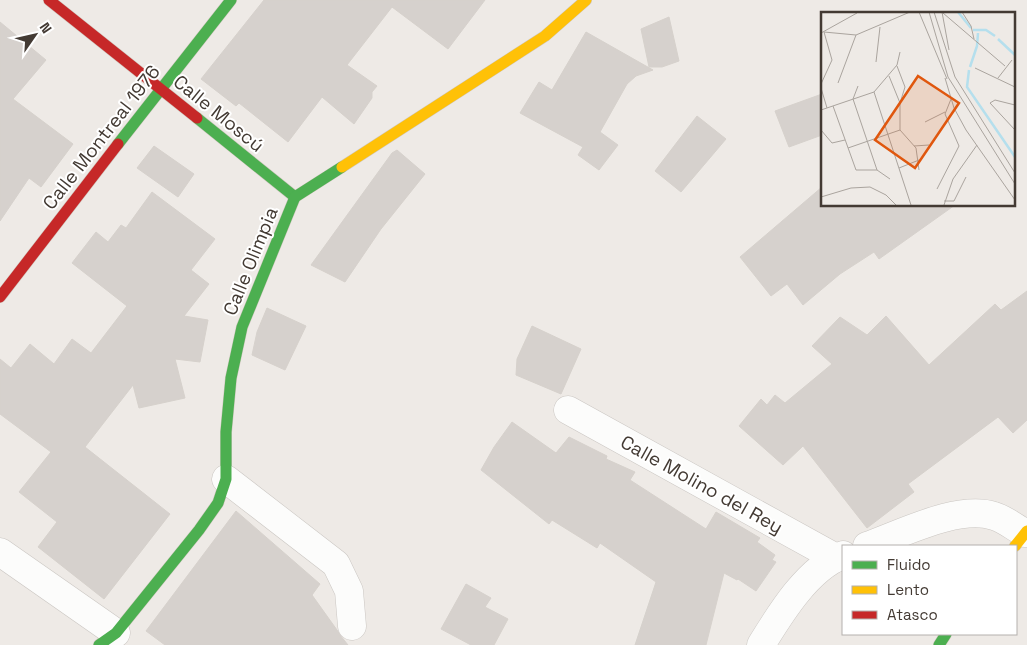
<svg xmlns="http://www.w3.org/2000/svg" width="1027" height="645" viewBox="0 0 1027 645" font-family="'Space Grotesk',sans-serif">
<rect width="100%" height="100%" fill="#eeeae6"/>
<g fill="#d6d1cd" stroke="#d6d1cc">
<polygon points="264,0 485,0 448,49 392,7 347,65 377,86 372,92 372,98 354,124 322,97 288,142 239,103 236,106 201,79"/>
<polygon points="669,17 679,61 662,67 649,67 641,29"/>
<polygon points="0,22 46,60 13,99 73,144 41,187 29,178 0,221"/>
<polygon points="586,32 653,70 636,76 627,84 600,132 618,145 599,170 578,155 583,147 520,113 539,82 552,90"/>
<polygon points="822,94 822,135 789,147 775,111"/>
<polygon points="697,116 726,139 681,192 655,171"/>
<polygon points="154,146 194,174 178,197 137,168"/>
<polygon points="397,150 425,174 381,229 345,282 311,265 392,153"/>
<polygon points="822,187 822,205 955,205 879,259 874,252 840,274 803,305 787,284 771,296 740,257"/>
<polygon points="152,192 215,239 191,270 209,284 184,316 208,320 200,362 175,359 185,398 139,408 133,385 85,447 170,514 104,599 38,547 57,522 19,492 51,452 0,414 0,359 11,368 30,344 54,364 72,339 91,353 127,306 72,263 96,232 108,242 121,225 126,228"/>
<polygon points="1027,291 1027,420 1013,433 998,417 908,484 914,492 867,528 803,446 783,465 739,426 761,399 767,405 775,395 785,403 832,364 812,346 840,317 867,335 886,316 929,365 995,304 1001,310"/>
<polygon points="267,308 306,326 285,370 252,355 257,332"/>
<polygon points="532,326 581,349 561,394 516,375 517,359"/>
<polygon points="512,422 556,453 569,437 607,456 606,459 635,472 630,480 706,529 716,512 760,538 757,542 775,555 772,560 776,562 756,591 738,579 737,580 724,573 706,645 635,645 656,582 600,543 597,548 552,520 549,524 481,470 494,447"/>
<polygon points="236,511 320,584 312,595 337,630 340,635 348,645 165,645 146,631"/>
<polygon points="466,584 491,598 485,607 508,619 494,645 471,645 441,629"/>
</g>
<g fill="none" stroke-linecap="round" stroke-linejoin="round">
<g stroke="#cac6c2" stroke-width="29">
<g id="street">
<polyline points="568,410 836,558"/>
<polyline points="226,479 336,564 349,591 352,626"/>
<path d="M 867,546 C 901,534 959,504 994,516 C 1005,519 1015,528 1025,533"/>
<polyline points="0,552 116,633"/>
<path d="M 761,645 C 780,614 808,568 843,555"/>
</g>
</g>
<g stroke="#cfc7be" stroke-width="12">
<g id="fast">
<polyline points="197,118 295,197"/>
<polyline points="118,144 231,0"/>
<polyline points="99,645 116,633 199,530 218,503 226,479 226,432 231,378 242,327 295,197 342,167"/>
<polyline points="939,645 946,634"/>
</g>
</g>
<g stroke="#cfc7be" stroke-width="12">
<g id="slow">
<polyline points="342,167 545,36 586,0"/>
<polyline points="1015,546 1027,531"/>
</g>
</g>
<g stroke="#cfc7be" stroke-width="12">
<g id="jam">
<polyline points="49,0 197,118"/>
<polyline points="0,297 118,144"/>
</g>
</g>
<use href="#street" stroke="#fcfcfb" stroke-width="28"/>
<use href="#fast" stroke="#4caf50" stroke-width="11"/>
<use href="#slow" stroke="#ffc107" stroke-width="11"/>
<use href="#jam" stroke="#c62828" stroke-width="11"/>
</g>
<g text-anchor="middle" stroke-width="4" stroke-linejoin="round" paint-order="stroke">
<g font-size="19" fill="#433a33" stroke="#fff">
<text transform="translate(219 113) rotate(39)" y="7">Calle Moscú</text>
<text transform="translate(101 137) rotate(-52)" y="7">Calle Montreal 1976</text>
<text transform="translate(250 261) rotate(-68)" y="7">Calle Olimpia</text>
<text transform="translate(702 484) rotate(29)" y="7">Calle Molino del Rey</text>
</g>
</g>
<g transform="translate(821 12)">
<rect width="194" height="194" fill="#eeeae6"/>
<path fill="none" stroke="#b5dfed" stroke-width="2.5" d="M 137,0 L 150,16M 152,18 L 165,18 L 174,24M 177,27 L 194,43M 149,55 L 156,34 L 157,21M 148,58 L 146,75 L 194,145"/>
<path fill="none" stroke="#aaa49e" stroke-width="1" d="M 98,0 L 126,67M 108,0 L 127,65 L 194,172M 113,0 L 134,65 L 194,161M 121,0 L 128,38M 141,0 L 150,14 L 153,27M 122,1 L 184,54M 3,20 L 35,23 L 89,0M 0,21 L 36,1M 55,50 L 59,15M 76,54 L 84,75 L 79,91M 154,56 L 194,75M 68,64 L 79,91 L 79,118 L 95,136 L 98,158M 124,66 L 133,96 L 145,118 L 194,188M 177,66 L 191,48M 17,71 L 35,23M 0,72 L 11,48 L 3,20M 37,74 L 32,87 L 56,158M 0,76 L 6,96M 53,80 L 90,193M 194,93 L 174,88 L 169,91 L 194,118M 12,94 L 35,158 L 56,158M 0,98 L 53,80 L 76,53 L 79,40M 104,110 L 124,100M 0,118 L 11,131 L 24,128M 93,134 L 108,133M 27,136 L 79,118M 78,156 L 98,148M 56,158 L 69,167M 116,177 L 138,134 L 124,102 L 130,87M 0,185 L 30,176 L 49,175 L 65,183 L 75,193M 123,189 L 133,189 L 145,165M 123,193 L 132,167 L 156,133"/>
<path fill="#e0570e" fill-opacity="0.15" stroke="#e0570e" stroke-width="2.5" d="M 97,64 L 138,91 L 94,156 L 54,128 Z"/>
<rect width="194" height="194" fill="none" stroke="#433a33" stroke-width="2.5"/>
</g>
<rect x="842" y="545" width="175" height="90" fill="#ffffff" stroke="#b4b0ad"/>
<rect x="852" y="561" width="25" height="8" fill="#4caf50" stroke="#b4b0ad"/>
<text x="887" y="570" font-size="15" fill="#433a33">Fluido</text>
<rect x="852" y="586" width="25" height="8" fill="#ffc107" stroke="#b4b0ad"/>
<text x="887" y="595" font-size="15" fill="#433a33">Lento</text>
<rect x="852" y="611" width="25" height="8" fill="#c62828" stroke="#b4b0ad"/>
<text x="887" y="620" font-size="15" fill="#433a33">Atasco</text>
<g transform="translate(35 35) rotate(56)" stroke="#ffffff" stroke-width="4" paint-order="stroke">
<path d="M0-4L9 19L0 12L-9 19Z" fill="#433a33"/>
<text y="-8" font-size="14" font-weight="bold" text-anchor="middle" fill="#433a33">N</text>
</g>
</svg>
